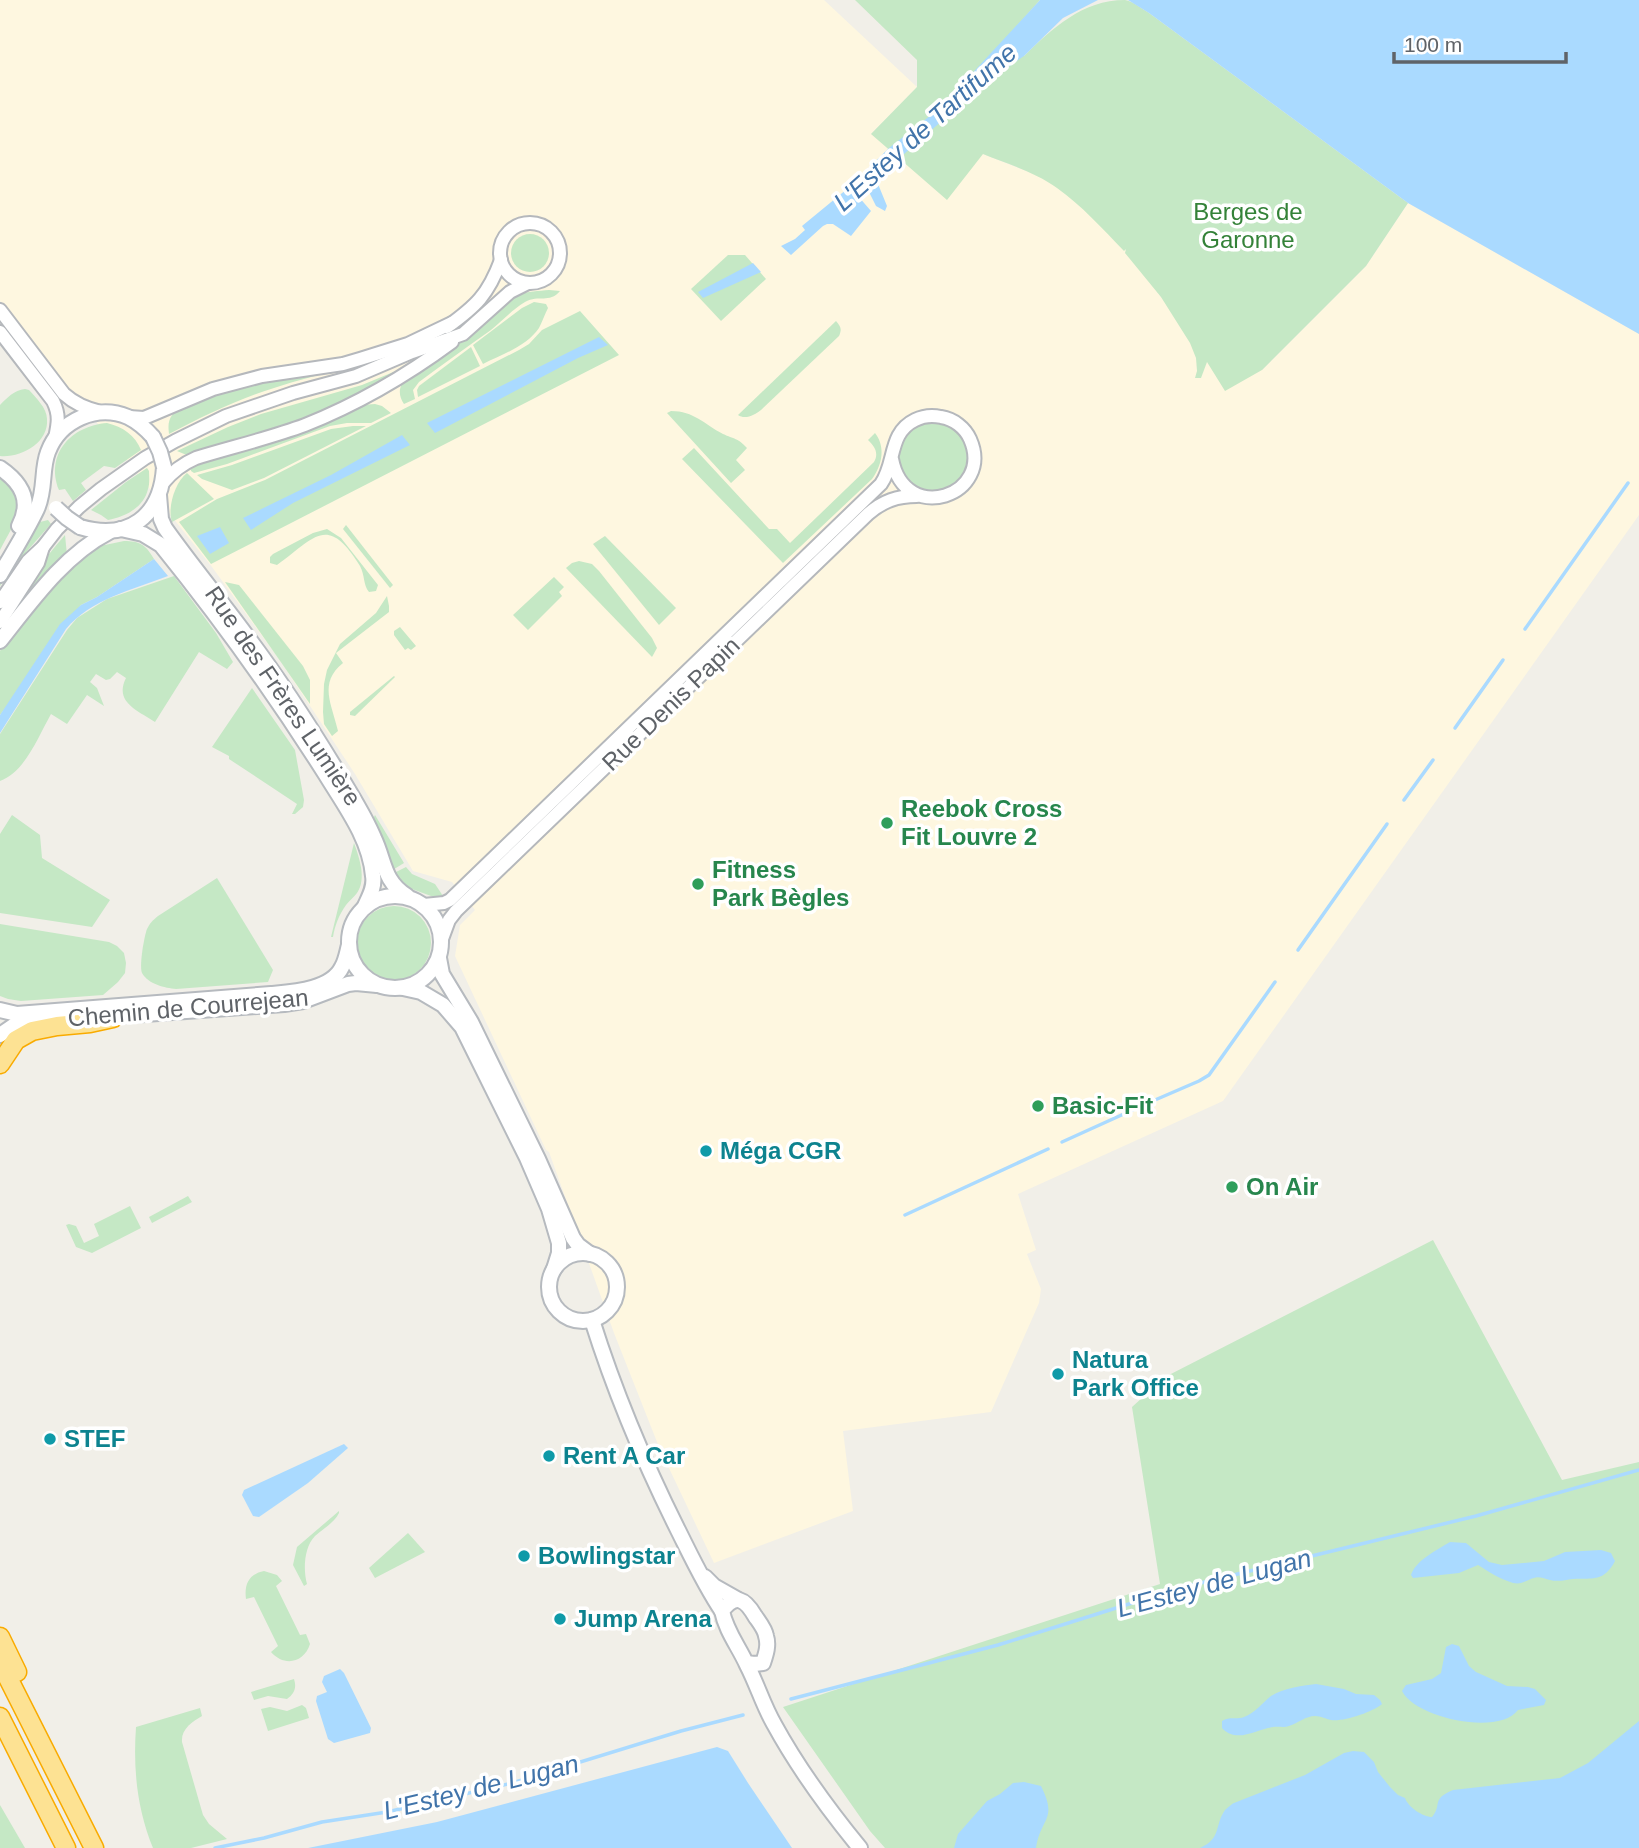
<svg xmlns="http://www.w3.org/2000/svg" width="1639" height="1848" viewBox="0 0 1639 1848" font-family="Helvetica,sans-serif">
<rect width="100%" height="100%" fill="#f1efe8"/>
<polygon fill="#fef7e0" points="0,0 824,0 917,87 871,134 983,154 1039,176 1065,191 1118,240 1189,334 1262,370 1366,266 1408,203 1639,334 1639,515 1223,1101 1018,1194 1036,1250 1027,1254 1041,1289 1039,1303 991,1412 843,1431 853,1511 714,1563 659,1447 614,1333 549,1152 546,1150 455,956 460,925 475,910 452,882 413,871 355,774 279,659 212,567 0,301"/>
<g fill="#c5e8c5">
<path d="M 855,0 L 1040,0 L 1008,36 L 1024,56 C 1052,29 1082,0 1125,0 C 1133,1 1142,9 1149,13 L 1408,203 L 1366,266 L 1262,370 L 1225,391 L 1207,362 L 1201,378 L 1195,378 L 1197,371 L 1196,358 L 1190,343 L 1161,297 L 1125,253 L 1126,249 L 1124,251 C 1103,229 1081,205 1057,188 C 1035,172 1008,164 983,154 L 947,200 L 871,134 L 917,87 L 917,60 Z"/>
<circle cx="530" cy="253" r="19"/>
<polygon points="728,255 745,255 766,279 721,321 691,289"/>
<path d="M 549,290 L 560,291 C 549,304 539,294 525,302 C 513,309 502,321 491,330 C 467,347 443,364 419,382 L 413,390 L 415,399 L 404,404 C 400,398 398,391 402,384 C 411,369 460,343 477,330 C 491,319 502,303 518,295 C 527,291 539,291 549,290 Z"/>
<path d="M 534,302 L 546,304 L 548,308 C 545,314 542,322 539,328 C 527,346 501,355 483,364 L 473,345 L 522,308 Z"/>
<polygon points="580,311 619,355 211,564 179,522 217,499 265,480 519,350 529,344 542,330"/>
<path d="M 836,321 C 841,327 842,329 839,336 L 761,410 C 755,415 745,420 738,415 Z"/>
<polygon points="471,347 480,366 418,397 417,390 419,386"/>
<path d="M 343,368 C 320,375 297,380 274,388 C 238,399 203,416 169,434 C 168,426 168,420 173,414 L 229,390 L 254,382 Z"/>
<polygon points="403,368 382,383 293,425 189,456 177,451 228,427 261,414 362,385"/>
<path d="M 25,389 L 29,390 C 36,398 47,408 47,419 C 49,443 21,458 0,456 L 0,405 C 7,398 14,390 25,389 Z"/>
<polygon points="375,404 382,406 391,413 371,423 347,423 330,426 227,464 194,473 191,471 190,465 361,405"/>
<path d="M 671,411 C 694,411 704,424 723,434 C 734,439 738,438 747,448 L 736,460 L 745,470 L 731,483 L 667,413 Z"/>
<circle cx="934" cy="457" r="35"/>
<path d="M 107,423 C 123,427 135,435 141,450 L 115,468 L 104,466 L 81,483 L 86,490 L 73,501 L 65,489 L 59,490 C 45,454 71,426 107,423 Z"/>
<polygon points="353,426 366,426 264,478 232,490 202,479 197,475 232,465 331,429"/>
<path d="M 875,433 C 886,447 882,465 872,479 L 783,563 L 682,459 L 694,448 L 769,529 L 777,529 L 790,543 L 874,462 C 879,453 875,447 868,440 Z"/>
<path d="M 147,468 L 149,471 C 149,476 150,483 148,489 C 144,508 124,517 108,520 L 101,515 L 91,510 L 126,482 Z"/>
<path d="M 187,473 L 214,499 L 172,522 C 167,508 175,482 187,473 Z"/>
<path d="M 0,477 C 34,498 14,523 0,550 Z"/>
<polygon points="48,520 51,524 27,551 0,586 0,582 36,523"/>
<polygon points="346,525 393,585 390,588 343,529"/>
<path d="M 327,529 L 341,538 L 378,585 L 376,591 L 369,592 C 363,585 365,575 360,566 C 327,513 315,538 277,565 L 270,563 L 270,557 L 273,554 L 313,533 Z"/>
<path d="M 65,535 L 67,555 L 10,621 C 18,591 45,558 65,535 Z"/>
<polygon points="605,536 676,608 659,625 593,544"/>
<path d="M 124,541 C 140,541 146,545 154,559 L 97,597 L 81,605 L 0,715 L 0,651 L 4,645 L 74,563 L 77,564 L 100,546 Z"/>
<polygon points="579,561 592,564 599,571 652,638 657,648 652,657 566,568 572,563"/>
<path d="M 174,576 L 216,633 L 233,662 L 227,669 L 199,652 L 155,722 C 137,710 114,702 126,678 L 117,672 L 110,679 L 106,680 L 96,674 L 90,682 L 97,688 L 104,706 L 87,695 L 67,724 L 51,714 C 38,737 25,772 0,781 L 0,734 L 67,630 L 77,618 L 107,599 Z"/>
<polygon points="554,577 564,587 559,592 562,596 528,630 513,615"/>
<polygon points="225,582 239,585 303,666 310,680 310,704"/>
<path d="M 387,596 L 389,606 L 389,612 L 336,653 L 343,663 C 318,683 332,704 338,731 L 332,736 L 324,724 L 323,712 L 324,684 L 327,670 L 340,644 L 376,613 Z"/>
<polygon points="400,627 416,646 411,650 408,648 405,650 394,635 394,631"/>
<polygon points="394,676 395,677 355,716 350,715 350,712"/>
<polygon points="252,688 295,750 304,800 303,807 295,814 292,814 297,804 229,759 229,756 212,747"/>
<polygon points="12,815 40,835 42,858 110,900 92,927 0,913 0,834"/>
<polygon points="375,815 404,863 391,871 372,821"/>
<path d="M 354,843 C 359,857 367,879 357,893 C 354,897 349,901 346,905 C 339,915 335,925 333,937 L 331,937 Z"/>
<polygon points="406,867 412,874 435,884 443,896 431,896 401,885 392,874"/>
<path d="M 217,878 L 273,970 L 268,982 L 176,989 C 165,988 148,984 142,973 C 139,966 144,937 147,929 C 150,923 153,920 158,916 Z"/>
<circle cx="394" cy="943" r="37"/>
<polygon points="0,924 109,942 117,946 124,953 126,963 125,973 118,982 103,995 21,1001 8,999 0,996"/>
<polygon points="188,1196 192,1202 152,1223 149,1217"/>
<polygon points="130,1206 141,1228 92,1253 76,1247 66,1225 69,1224 76,1226 84,1243 99,1236 94,1224"/>
<polygon points="1433,1240 1562,1480 1639,1462 1639,1848 885,1848 870,1831 783,1707 1160,1584 1132,1407 1165,1377"/>
<path d="M 339,1511 L 339,1513 C 334,1523 323,1529 315,1536 C 304,1547 303,1570 307,1584 L 304,1586 L 293,1565 L 297,1547 Z"/>
<polygon points="408,1533 425,1552 375,1578 369,1568"/>
<path d="M 264,1571 L 277,1575 L 282,1581 L 276,1586 L 300,1635 L 306,1634 L 310,1644 C 304,1663 284,1667 271,1652 L 278,1646 L 254,1597 L 246,1599 C 244,1584 249,1574 264,1571 Z"/>
<path d="M 294,1679 C 297,1688 294,1694 287,1699 L 268,1696 L 254,1700 L 251,1692 Z"/>
<polygon points="302,1705 306,1708 309,1718 268,1731 261,1709 270,1707 287,1711"/>
<path d="M 200,1708 L 202,1716 C 192,1722 181,1729 182,1742 L 203,1815 L 209,1824 L 227,1839 L 191,1848 L 153,1848 C 137,1809 133,1769 136,1727 Z"/>
<polygon points="0,1805 25,1848 0,1848"/>
</g>
<g fill="#aadaff">
<polygon points="1040,0 1098,0 1063,18 1024,56 984,84 879,176 878,184 887,206 885,211 876,206 867,188 858,196 871,211 851,236 833,224 827,224 823,226 791,255 781,246 795,239 805,230 802,226 847,189 889,148 940,108"/>
<polygon points="1128,0 1639,0 1639,334 1408,203 1149,13"/>
<polygon points="753,263 761,272 703,298 698,292"/>
<polygon points="599,337 608,345 578,358 435,433 427,423"/>
<polygon points="402,435 410,445 293,503 251,530 243,518 331,475"/>
<polygon points="220,527 229,543 210,554 197,536"/>
<path d="M 154,559 L 168,576 C 132,590 91,599 66,629 L 0,733 L 0,715 L 60,624 L 81,605 L 97,597 Z"/>
<polygon points="344,1444 348,1448 308,1483 259,1517 253,1516 242,1495 244,1490"/>
<path d="M 1450,1542 L 1466,1543 L 1489,1562 L 1502,1565 L 1544,1561 L 1565,1552 L 1601,1550 L 1611,1553 L 1615,1561 C 1604,1582 1593,1578 1573,1579 C 1565,1580 1558,1582 1550,1580 C 1545,1579 1539,1576 1534,1578 C 1526,1580 1522,1585 1513,1583 C 1500,1579 1489,1572 1478,1565 L 1459,1573 L 1413,1578 L 1411,1575 C 1416,1560 1437,1550 1450,1542 Z"/>
<path d="M 1452,1644 L 1459,1646 L 1469,1666 L 1476,1672 L 1507,1686 L 1528,1687 L 1535,1689 L 1546,1700 L 1544,1705 L 1518,1710 C 1499,1736 1415,1718 1402,1691 L 1406,1685 L 1432,1679 L 1441,1673 L 1446,1647 Z"/>
<polygon points="340,1669 344,1673 371,1728 370,1733 334,1743 328,1739 316,1701 317,1696 327,1692 322,1682 324,1676"/>
<path d="M 1316,1684 L 1344,1689 L 1356,1694 L 1374,1695 L 1380,1700 L 1382,1704 C 1373,1712 1343,1722 1331,1720 C 1326,1719 1321,1716 1315,1716 C 1306,1716 1298,1723 1289,1726 C 1284,1728 1279,1726 1273,1727 C 1256,1729 1237,1744 1222,1728 L 1222,1721 C 1230,1716 1236,1720 1244,1717 C 1255,1713 1262,1703 1271,1696 C 1284,1688 1301,1686 1316,1684 Z"/>
<path d="M 1639,1721 L 1639,1848 L 1200,1848 C 1222,1838 1214,1826 1225,1810 C 1225,1810 1233,1803 1234,1803 L 1305,1775 L 1344,1753 L 1353,1751 L 1364,1752 L 1374,1762 L 1378,1772 L 1390,1787 L 1398,1795 L 1405,1798 C 1408,1807 1423,1817 1432,1817 C 1443,1804 1430,1800 1453,1790 L 1560,1778 L 1588,1763 Z"/>
<polygon points="717,1747 728,1751 748,1783 792,1848 308,1848 437,1822"/>
<path d="M 1024,1782 L 1041,1786 C 1058,1820 1041,1817 1036,1848 L 954,1848 L 958,1834 L 987,1801 L 1000,1794 L 1013,1783 Z"/>
</g>
<g fill="none" stroke-linecap="round" stroke-linejoin="round">
<g stroke="#aadaff" stroke-width="3.5">
<polyline points="1525,629 1628,483"/>
<polyline points="1455,728 1503,660"/>
<polyline points="1404,800 1433,760"/>
<polyline points="1298,950 1387,824"/>
<polyline points="1155,1100 1199,1081 1209,1075 1275,982"/>
<polyline points="1062,1142 1137,1108"/>
<polyline points="905,1215 1048,1149"/>
<polyline points="791,1699 998,1645 1180,1588 1476,1516 1639,1470"/>
<polyline points="215,1848 264,1838 322,1822 387,1812 512,1783 681,1731 743,1715"/>
</g>
<g stroke="#b5b8bc" stroke-width="16">
<g id="tertiary">
<circle cx="530" cy="253" r="30"/>
<path d="M 0,310 L 64,394 C 75,404 87,409 101,412"/>
<path d="M 447,327 C 476,306 488,295 501,260"/>
<path d="M 0,332 L 53,401 C 60,415 58,424 55,438"/>
<polyline points="129,417 144,418 213,389 262,376 343,364 360,359 408,344 452,323"/>
<path d="M 163,483 C 172,472 182,464 196,458 C 232,447 270,438 305,425 C 358,404 406,376 452,342"/>
<polyline points="0,602 28,561 43,547 57,529 79,507 101,489 145,458 175,441 226,416 293,393 356,376 412,352 463,334 510,292 528,283"/>
<polyline points="0,622 38,563 43,547"/>
<path d="M 424,905 L 444,903 L 450,900 L 881,484 C 896,463 888,433 915,420 C 923,416 932,415 941,417 C 954,419 965,428 970,439 C 995,495 905,527 892,459"/>
<path d="M 442,939 L 449,920 L 456,911 L 868,514 C 883,501 897,496 917,496"/>
</g>
</g>
<g stroke="#b6babf" stroke-width="18">
<g id="secondary">
<path d="M 0,468 C 22,483 32,501 19,526"/>
<path d="M 159,495 L 161,519 L 165,528 C 192,566 222,602 249,639 C 285,687 318,739 349,791 C 358,806 367,821 374,838 C 385,861 383,881 407,896"/>
<path d="M 80,527 C 128,541 161,517 164,467"/>
<path d="M 121,529 L 143,534 L 161,545 C 220,618 276,696 326,775 C 345,806 370,839 373,876 C 375,887 369,897 365,906"/>
<path d="M 0,575 C 12,554 26,532 37,509 C 46,489 41,470 48,452 C 60,420 97,404 128,417 C 138,422 146,429 153,437"/>
<path d="M 0,641 C 31,602 64,555 109,532"/>
<circle cx="395" cy="942" r="46"/>
<polyline points="439,958 442,974 471,1022 491,1063 538,1159 573,1238 578,1245 590,1254"/>
<polyline points="403,988 421,992 443,1005 462,1027 527,1158 549,1209 559,1243 559,1253 554,1269"/>
<path d="M 0,1010 L 17,1014 L 271,994 C 293,992 331,990 342,967 C 346,960 347,952 349,945"/>
<polyline points="103,1017 284,1004 303,1001 348,984 356,983 377,985"/>
<polyline points="0,1035 16,1024 51,1020"/>
<circle cx="583" cy="1287" r="34"/>
<path d="M 592,1320 C 615,1393 644,1462 678,1530 C 692,1558 705,1586 722,1611"/>
<polyline points="705,1577 714,1586 737,1599"/>
<path d="M 747,1663 L 754,1664 L 763,1663 C 766,1654 769,1645 766,1636 C 765,1629 759,1622 755,1616 C 745,1599 736,1593 722,1611 C 726,1631 739,1647 747,1665 C 757,1684 763,1705 774,1724 C 798,1768 828,1809 860,1848"/>
</g>
</g>
<g stroke="#f9ab00" stroke-width="21">
<g id="motorway">
<polyline points="0,1064 16,1040 32,1031 57,1026 90,1023 113,1018"/>
<polyline points="0,1637 17,1672"/>
<polyline points="0,1662 94,1848"/>
<polyline points="0,1717 66,1848"/>
</g>
</g>
<use href="#tertiary" stroke="#fff" stroke-width="12"/>
<use href="#secondary" stroke="#fff" stroke-width="14"/>
<use href="#motorway" stroke="#fde293" stroke-width="18"/>
<g stroke="#b6babf" stroke-width="18" stroke-linecap="butt">
<g id="secondary-bridge">
<polyline points="153,437 160,452 164,467"/>
<polyline points="56,508 67,518 80,527"/>
</g>
</g>
<use href="#secondary-bridge" stroke="#fff" stroke-width="14"/>
</g>
<g fill="#2e9e5b" stroke="#fff" stroke-width="2.5">
<circle cx="887" cy="823" r="7"/>
<circle cx="698" cy="884" r="7"/>
<circle cx="1038" cy="1106" r="7"/>
<circle cx="1232" cy="1187" r="7"/>
</g>
<g fill="#0f9aa8" stroke="#fff" stroke-width="2.5">
<circle cx="706" cy="1151" r="7"/>
<circle cx="1058" cy="1374" r="7"/>
<circle cx="50" cy="1439" r="7"/>
<circle cx="549" cy="1456" r="7"/>
<circle cx="524" cy="1556" r="7"/>
<circle cx="560" cy="1619" r="7"/>
</g>
<g text-anchor="middle" stroke-width="7" stroke-linejoin="round" paint-order="stroke">
<g font-size="24" fill="#348238" stroke="#fff">
<text x="1248" y="220">Berges de<tspan x="1248" dy="28">Garonne</tspan></text>
</g>
<g font-size="24" fill="#5f6368" stroke="#fff">
<text transform="translate(283 696) rotate(56)" y="8">Rue des Frères Lumière</text>
<text transform="translate(671 704) rotate(-44)" y="8">Rue Denis Papin</text>
<text transform="translate(188 1008) rotate(-5)" y="8">Chemin de Courrejean</text>
</g>
<g font-size="24" font-weight="bold" fill="#27864d" stroke="#fff" text-anchor="start">
<text x="901" y="817">Reebok Cross<tspan x="901" dy="28">Fit Louvre 2</tspan></text>
<text x="712" y="878">Fitness<tspan x="712" dy="28">Park Bègles</tspan></text>
<text x="1052" y="1114">Basic-Fit</text>
<text x="1246" y="1195">On Air</text>
</g>
<g font-size="24" font-weight="bold" fill="#0d838f" stroke="#fff" text-anchor="start">
<text x="720" y="1159">Méga CGR</text>
<text x="1072" y="1368">Natura<tspan x="1072" dy="28">Park Office</tspan></text>
<text x="64" y="1447">STEF</text>
<text x="563" y="1464">Rent A Car</text>
<text x="538" y="1564">Bowlingstar</text>
<text x="574" y="1627">Jump Arena</text>
</g>
<g font-size="26" font-style="italic" fill="#4174aa" stroke="#fff">
<text transform="translate(925 127) rotate(-42)" y="9">L'Estey de Tartifume</text>
<text transform="translate(1214 1583) rotate(-15)" y="9">L'Estey de Lugan</text>
<text transform="translate(481 1787) rotate(-14)" y="9">L'Estey de Lugan</text>
</g>
</g>
<path d="M1394 52v10h172v-10" fill="none" stroke="#5f6368" stroke-width="3.5"/>
<text x="1404" y="52" font-size="21" fill="#5f6368" stroke="#ffffff" stroke-width="5" paint-order="stroke">100 m</text>
</svg>
